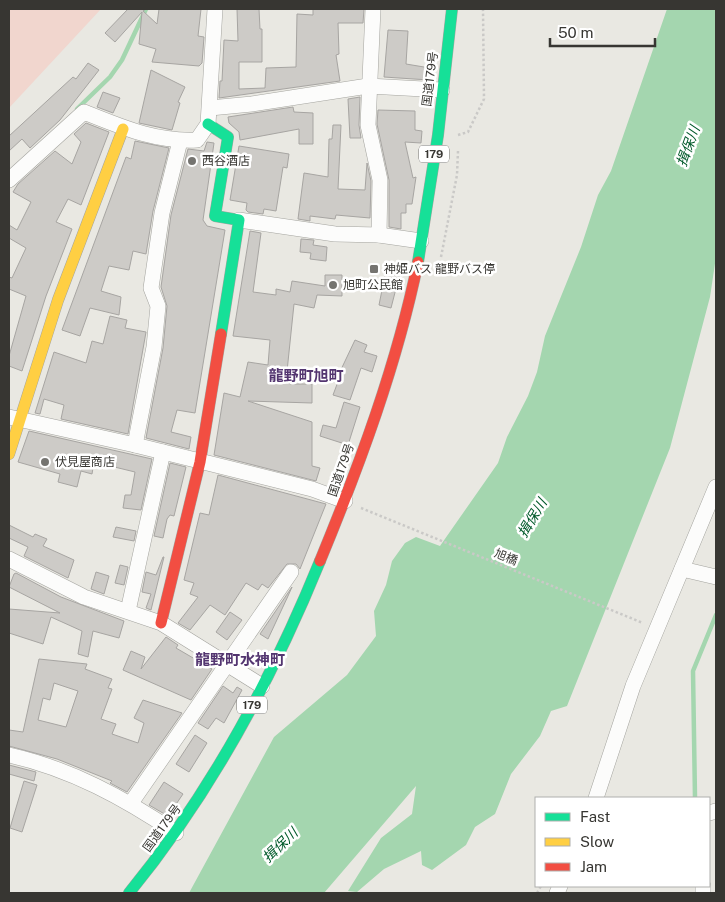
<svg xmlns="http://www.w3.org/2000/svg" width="725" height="902" viewBox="0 0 725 902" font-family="'Public Sans','Noto Sans JP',sans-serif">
<rect width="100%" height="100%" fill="#e9e8e2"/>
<polygon fill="#f1d6ce" points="9,9 101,9 9,108"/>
<polygon fill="#a4d6af" points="667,9 716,9 716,257 710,297 670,448 567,706 551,711 540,736 511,774 495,814 475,827 466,845 432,870 422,865 421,851 384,869 357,892 348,891 381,838 412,814 416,786 324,893 189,893 274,737 347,675 376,636 374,611 386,585 392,561 405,543 416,537 440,546 498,463 507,437 528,396 537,372 545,336 581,247 598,195 611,171"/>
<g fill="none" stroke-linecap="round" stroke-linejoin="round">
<g stroke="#a4d6af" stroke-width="4.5">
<polyline points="77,109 110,77 122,60 146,9"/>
<polyline points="695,798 693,671 716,615"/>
</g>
</g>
<g fill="#cdcbc7" stroke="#a7a5a2" fill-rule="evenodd">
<polygon points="128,9 146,9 143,11 157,24 159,9 201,9 198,36 204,37 202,63 199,66 152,62 156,49 139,44 142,12 115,42 105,33"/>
<polygon points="237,9 259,9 260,29 262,29 262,62 239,62 239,89 265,88 266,68 296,67 297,14 313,15 313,9 364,9 363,23 338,23 339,54 336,55 340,81 219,98 220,81 222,81 224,40 238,41"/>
<polygon points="388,30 408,31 406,64 430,68 429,80 384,77"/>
<polygon points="88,63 99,70 60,120 30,148 22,139 9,151 9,136 73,77 76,79"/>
<polygon points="151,70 185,87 178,102 180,103 172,130 139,123"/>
<polygon points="103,92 120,98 113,113 97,107"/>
<polygon points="360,97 359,125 361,138 350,138 348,99"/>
<polygon points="293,107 294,112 313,113 313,144 299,144 299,129 240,140 239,132 229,123 228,117"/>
<polygon points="378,110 415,111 415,130 422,131 421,143 405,142 413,178 416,177 412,204 406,204 406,213 401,213 401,229 389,227 389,180 377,124"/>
<polygon points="86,123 109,132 81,205 68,199 56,222 72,229 46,296 22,371 9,366 9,356 26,296 9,289 9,277 12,278 26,248 9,238 9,225 17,230 31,202 13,192 18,184 55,151 72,164 81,142 74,134"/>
<polygon points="333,125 341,125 338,189 365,190 367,163 371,181 370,218 336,215 335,219 310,216 310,221 298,219 304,173 328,177 329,139 332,139"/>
<polygon points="135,141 169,148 153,211 146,254 133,251 129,270 109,266 101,291 121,297 119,315 90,308 80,336 62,330 126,157 131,159"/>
<polygon points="207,142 214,143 203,220 207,226 225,230 195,413 177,410 171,432 191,437 189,449 146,438 163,348 167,306 161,287 171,215 188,149 204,151"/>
<polygon points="239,146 289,154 287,168 283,167 276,211 264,209 263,214 248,212 246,210 247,203 230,200"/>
<polygon points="250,231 261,233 253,292 276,295 276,289 290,292 292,281 325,286 325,275 342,275 342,296 317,295 314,308 294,304 286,381 290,384 312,384 312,403 248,401 312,422 312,466 320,468 316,481 214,455 224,393 240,397 248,362 268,365 270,340 233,336"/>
<polygon points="301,239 314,240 313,245 327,247 326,261 310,259 311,253 300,252"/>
<polygon points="386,270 400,273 391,308 379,305"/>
<polygon points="110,316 127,320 125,328 146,332 128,434 61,419 64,405 44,399 40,414 35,413 54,352 86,363 92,341 103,344"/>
<polygon points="355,340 367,345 364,352 377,356 372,372 361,368 350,400 333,395 339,379 337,378"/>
<polygon points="344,402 360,407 348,445 320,436 323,425 336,428"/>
<polygon points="29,431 152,459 141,510 123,508 125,495 131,495 135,472 94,462 92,474 81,471 77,487 58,482 60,474 18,462"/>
<polygon points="170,463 186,467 174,516 170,515 167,519 163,538 154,536"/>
<polygon points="218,475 326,504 300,569 296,564 287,564 268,588 262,584 258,590 246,583 225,615 210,605 190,630 178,623 198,597 190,594 194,583 184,580 200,513 209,515"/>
<polygon points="9,525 33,537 35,534 47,539 43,546 74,560 68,578 24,556 28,547 9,538"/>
<polygon points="116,527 136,531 134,541 113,537"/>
<polygon points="163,557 164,557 151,610 146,608 151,594 142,592 146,572 156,575"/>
<polygon points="120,565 128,567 124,585 115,583"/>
<polygon points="96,572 109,576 104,594 91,589"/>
<polygon points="16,573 61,597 124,621 119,638 93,631 88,657 78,654 82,631 51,617 43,644 9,633 9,609 60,613 9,587 14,574"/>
<polygon points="292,587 288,596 268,639 260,634"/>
<polygon points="230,612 242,620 227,640 216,632"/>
<polygon points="166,637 178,645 176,648 212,669 191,700 123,670 131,651 145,657 141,669"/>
<path d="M 39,659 L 87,664 L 85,669 L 112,679 L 108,688 L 112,689 L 101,719 L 116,724 L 112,734 L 138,743 L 144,723 L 134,718 L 143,700 L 182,713 L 127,792 L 110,783 L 112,781 L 57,759 L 9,746 L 9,730 L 23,732 ZM 54,683 L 78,691 L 66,727 L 38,720 L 43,698 L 50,700 Z"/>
<polygon points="223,686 233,693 237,687 242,690 224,723 216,718 208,729 198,723"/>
<polygon points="195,735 207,743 189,772 176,764"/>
<polygon points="9,765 36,772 34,781 9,774"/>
<polygon points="24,781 37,785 22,832 10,828"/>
<polygon points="164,782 183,794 168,816 149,805"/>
</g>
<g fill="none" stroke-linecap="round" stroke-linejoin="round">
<g stroke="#a4a49f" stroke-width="16">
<g id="street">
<polyline points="373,9 368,125 380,180 379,235"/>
<polyline points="210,108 252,104 368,86 442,90"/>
<path d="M 9,180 L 84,112 C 122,127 155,142 197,140 L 208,124 L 215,9"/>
<polyline points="239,220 335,234 379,235 421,241"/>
<polyline points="9,417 135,445 312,489 345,501"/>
<polyline points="135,445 154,347 158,306 151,288 162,213 180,141"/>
<polyline points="9,559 84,597 161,623 262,686"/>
<polyline points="682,569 716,577"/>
<polyline points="128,611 163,452"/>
<path d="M 9,755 C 71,769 124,798 176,833"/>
<polyline points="596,798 633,686 716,487"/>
<polyline points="131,803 291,572"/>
<polyline points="709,813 716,811"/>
<polyline points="557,893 560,886"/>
<polyline points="703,893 703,886"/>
</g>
</g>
<g stroke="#a4a49f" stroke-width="12">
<g id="fast">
<polyline points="208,124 228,137 215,216 239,220 221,334"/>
<polyline points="418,262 438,135 452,9"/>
<path d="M 129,893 C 210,794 272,679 320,561"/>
</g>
</g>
<g stroke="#a4a49f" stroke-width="12">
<polyline id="slow" points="9,454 58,300 123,129"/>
</g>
<g stroke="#a4a49f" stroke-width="12">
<g id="jam">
<path d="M 320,561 C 360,464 397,364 418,262"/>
<polyline points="161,623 200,462 221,334"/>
</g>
</g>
<g stroke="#cac9c7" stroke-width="2.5" stroke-dasharray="2.5 2.5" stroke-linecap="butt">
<polyline points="458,135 468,132 484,99 483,9"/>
<polyline points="441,257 457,175 458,151"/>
<polyline points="361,508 643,623"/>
<polyline points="537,893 541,886"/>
</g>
<use href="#street" stroke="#fcfcfb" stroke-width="15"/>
<use href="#fast" stroke="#16e098" stroke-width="11"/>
<use href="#slow" stroke="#ffcf43" stroke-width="11"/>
<use href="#jam" stroke="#f24e42" stroke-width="11"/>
</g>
<g fill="#757470" stroke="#fff" stroke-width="2">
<circle cx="192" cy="161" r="5"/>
<rect x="369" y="264" width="10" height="10" rx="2.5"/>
<circle cx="333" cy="285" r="5"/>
<circle cx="45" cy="462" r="5"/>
</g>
<g text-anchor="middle" stroke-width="5" stroke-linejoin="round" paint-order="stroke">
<g fill="#fff" stroke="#737270" stroke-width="1">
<rect x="419" y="145.5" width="30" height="17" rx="4"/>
<rect x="237" y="696.5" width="30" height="17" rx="4"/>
</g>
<g font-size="11" font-weight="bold" fill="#373632">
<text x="434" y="158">179</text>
<text x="252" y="709">179</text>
</g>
<g font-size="12" fill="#373632" stroke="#fff">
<text transform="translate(430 79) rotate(-83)" y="4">国道179号</text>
<text transform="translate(341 470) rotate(-71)" y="4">国道179号</text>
<text transform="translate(506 557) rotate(22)" y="4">旭橋</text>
<text transform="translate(162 828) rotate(-54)" y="4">国道179号</text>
</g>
<g font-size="12" fill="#373632" stroke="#fff" text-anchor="start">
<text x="202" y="165">西谷酒店</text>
<text x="384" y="273">神姫バス 龍野バス停</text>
<text x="343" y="289">旭町公民館</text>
<text x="55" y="466">伏見屋商店</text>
</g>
<g font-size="14" font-style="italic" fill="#025a2b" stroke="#fff">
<text transform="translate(688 146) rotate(-70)" y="5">揖保川</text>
<text transform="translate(532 518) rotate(-59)" y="5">揖保川</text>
<text transform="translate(280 845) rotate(-44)" y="5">揖保川</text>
</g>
<g font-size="15" font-weight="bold" fill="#533570" stroke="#fff">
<text x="306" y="381">龍野町旭町</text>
<text x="240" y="665">龍野町水神町</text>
</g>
</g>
<rect width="725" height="902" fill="none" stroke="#373632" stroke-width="20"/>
<rect x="535" y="797" width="175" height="90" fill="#ffffff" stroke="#afafad"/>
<rect x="545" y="813" width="25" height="8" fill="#16e098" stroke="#afafad"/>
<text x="580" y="822" font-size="15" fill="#373632">Fast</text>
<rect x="545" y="838" width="25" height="8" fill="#ffcf43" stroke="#afafad"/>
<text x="580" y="847" font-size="15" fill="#373632">Slow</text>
<rect x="545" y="863" width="25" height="8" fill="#f24e42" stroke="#afafad"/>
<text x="580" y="872" font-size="15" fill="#373632">Jam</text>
<path d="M550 38v8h105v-8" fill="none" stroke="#373632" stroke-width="2.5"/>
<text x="558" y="38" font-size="15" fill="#373632" stroke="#ffffff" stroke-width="4" paint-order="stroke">50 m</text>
</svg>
